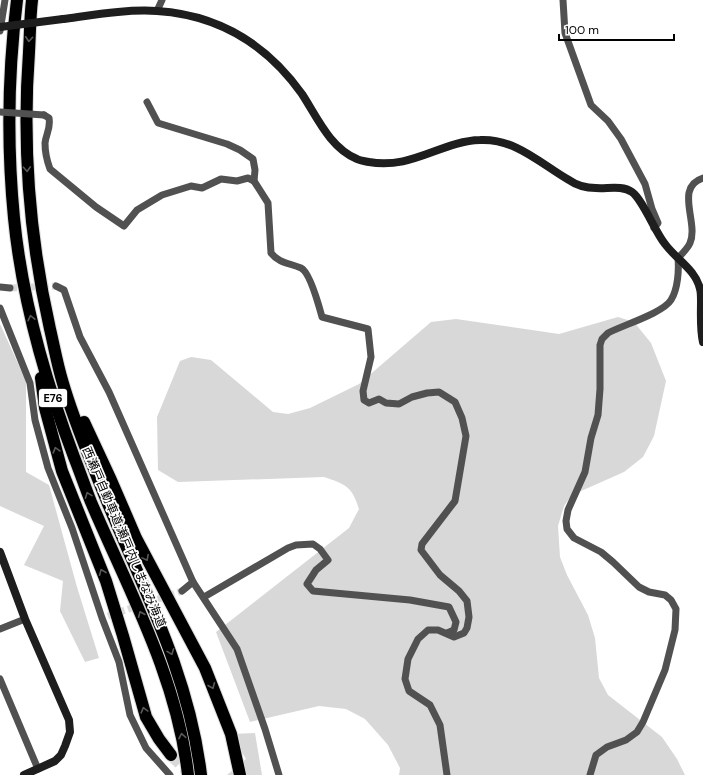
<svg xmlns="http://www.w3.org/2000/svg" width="703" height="775" viewBox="0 0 703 775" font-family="'DM Sans','Noto Sans JP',sans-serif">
<rect width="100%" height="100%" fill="#fff"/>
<g fill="#d8d8d8">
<path d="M 618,317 L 634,322 L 651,343 L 666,381 L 654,436 L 643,457 L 624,472 L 572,495 L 564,506 L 558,526 L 560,557 L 567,575 L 588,615 L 595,638 L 599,678 L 608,695 L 662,737 L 677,759 L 685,775 L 399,775 L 400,768 L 388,745 L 365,719 L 346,709 L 319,706 L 250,722 L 216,632 L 349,528 L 359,509 C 352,486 345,484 324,477 L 178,482 L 158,470 L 157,417 L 180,361 L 191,357 L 211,360 L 273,412 L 288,414 L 310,408 L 359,384 L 431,322 L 456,319 L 559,334 Z"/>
<polygon points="0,324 26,381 26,472 49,485 77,587 99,658 85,662 60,611 63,581 24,565 44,526 0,506"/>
<polygon points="255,733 262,775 227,775 246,759 231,734"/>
</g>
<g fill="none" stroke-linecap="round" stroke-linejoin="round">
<g stroke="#d9d9d9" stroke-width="7" stroke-dasharray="7 3.5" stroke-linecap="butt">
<polyline points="10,288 56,286"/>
<polyline points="108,616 182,591"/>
</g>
<polyline stroke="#d9d9d9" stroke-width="12" stroke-dasharray="12 6" stroke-linecap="butt" points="171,755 191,774"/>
<g stroke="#dbdbdb" stroke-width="14">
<g id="highway">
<path d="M 17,0 C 8,72 7,146 14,218 C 22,300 45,380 74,457 C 80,472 85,487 91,502 C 129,591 177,677 188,775"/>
<path d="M 32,0 C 30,17 30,35 29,52 C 22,147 29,236 50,329 C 54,346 57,363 62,380 C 73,419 89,456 104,494 C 142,587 189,673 201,775"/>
<polyline points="41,378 45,408 62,471 106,581 123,636 146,717 159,739 171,755"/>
<polyline points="84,422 111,480 136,538 205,668 231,734 240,775"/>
</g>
</g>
<g stroke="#515151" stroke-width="7">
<polyline points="563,0 565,33 591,105 608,121 621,139 645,184 652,209 658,223 654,228"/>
<polyline points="157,11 162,0"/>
<polyline points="0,31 5,0"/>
<path d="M 147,102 L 158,123 L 227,144 L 240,150 L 253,159 L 255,170 L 254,181 L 268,203 L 271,253 C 279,263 289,263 301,268 C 310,272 319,306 322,317 L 368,329 L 371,357 L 363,391 L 364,400 L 369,403 L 379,399 L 386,403 L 399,404 L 412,397 L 427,393 L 439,392 L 455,402 L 462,418 L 466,436 L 455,501 L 422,544 L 421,550 L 440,575 L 459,591 L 467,601 L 469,617 L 467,628 L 464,633 L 454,637 L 438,630 L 428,630 L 418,639 L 408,659 L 405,679 L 409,691 L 430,705 L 440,725 L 447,775"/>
<path d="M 44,115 L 49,118 C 51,128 46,134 45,143 C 45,152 47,161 50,169 L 96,207 L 124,226 L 137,210 L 162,195 L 191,186 L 202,188 L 221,179 L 237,181 L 248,178 L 254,181"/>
<polyline points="56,286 64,290 80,337 109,392 193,582 237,649 265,729 279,775"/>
<polyline points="0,287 10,288"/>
<polyline points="0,308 30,383 35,420 48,468 72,528 102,618 119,662 130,715 146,748 170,775"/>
<polyline points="182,591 193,582"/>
<polyline points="204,597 288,548 296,545 313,544 320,549 328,560 316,570 307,584 313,591 410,600 449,607 456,622 454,630 447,633"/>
<polyline points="0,629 25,619"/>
<polyline points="0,679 38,769"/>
<path d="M 590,775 L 596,755 L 607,747 L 626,740 L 637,732 L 643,722 L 665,670 L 675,630 L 676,609 L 671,600 L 665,595 L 649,592 L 639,587 L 613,562 L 601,552 L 574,538 L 567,529 L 566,521 L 568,510 L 585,472 L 591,438 L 598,415 L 600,389 L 600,345 L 602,339 L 608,333 C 623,325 663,313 671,300 C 678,289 679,270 678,258 C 682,254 688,248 690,243 C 699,223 674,187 703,178"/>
</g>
<g stroke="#1e1e1e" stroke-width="8">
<path d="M 63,19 C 93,15 127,9 157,11 C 219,15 267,45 302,94 C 317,117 330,148 357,159 C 360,161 365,161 369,162 C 411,170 442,141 480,140 C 515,138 541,164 569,180 C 576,185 587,188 596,188 C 607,189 622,185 632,192 C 643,200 655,232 665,244 C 676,259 696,270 700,289 C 701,292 701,297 701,301 C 701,315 700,329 703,342"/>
<polyline points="0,552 25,619 69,720 70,732 65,746 61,755 55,761 24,775"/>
</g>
<use href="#highway" stroke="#000" stroke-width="12"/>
<polyline stroke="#515151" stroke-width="7" points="0,112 44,115"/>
<polyline stroke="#1e1e1e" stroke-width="8" points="0,27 63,19"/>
</g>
<defs><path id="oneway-chevron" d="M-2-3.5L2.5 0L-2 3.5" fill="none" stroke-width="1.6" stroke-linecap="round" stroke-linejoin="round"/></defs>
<g stroke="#595959">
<use href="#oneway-chevron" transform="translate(29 39) rotate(94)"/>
<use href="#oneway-chevron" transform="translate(27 169) rotate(87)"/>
<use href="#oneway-chevron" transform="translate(31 318) rotate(-103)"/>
<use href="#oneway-chevron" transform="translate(56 450) rotate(-106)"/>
<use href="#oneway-chevron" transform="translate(88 495) rotate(-111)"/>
<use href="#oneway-chevron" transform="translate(146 558) rotate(62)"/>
<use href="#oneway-chevron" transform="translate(102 572) rotate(-112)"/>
<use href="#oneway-chevron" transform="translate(141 614) rotate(-113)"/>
<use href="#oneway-chevron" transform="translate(171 652) rotate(69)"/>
<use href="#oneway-chevron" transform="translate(212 686) rotate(68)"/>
<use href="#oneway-chevron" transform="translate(144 710) rotate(-105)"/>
<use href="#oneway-chevron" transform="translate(182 736) rotate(-101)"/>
</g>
<g text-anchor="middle" stroke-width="3.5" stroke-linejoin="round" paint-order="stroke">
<rect fill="#fff" stroke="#4c4c4c" stroke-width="1" x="39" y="389" width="28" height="18" rx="3"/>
<g font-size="11" font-weight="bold" fill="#000">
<text x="53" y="402">E76</text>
</g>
<g font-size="12" fill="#000" stroke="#fff">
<text transform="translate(124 537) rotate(67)" y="4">西瀬戸自動車道;瀬戸内しまなみ海道</text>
</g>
</g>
<path d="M559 34v6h115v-6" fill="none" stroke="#000000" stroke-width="2"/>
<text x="565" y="34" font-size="12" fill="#000000" stroke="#ffffff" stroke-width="3" paint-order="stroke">100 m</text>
</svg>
